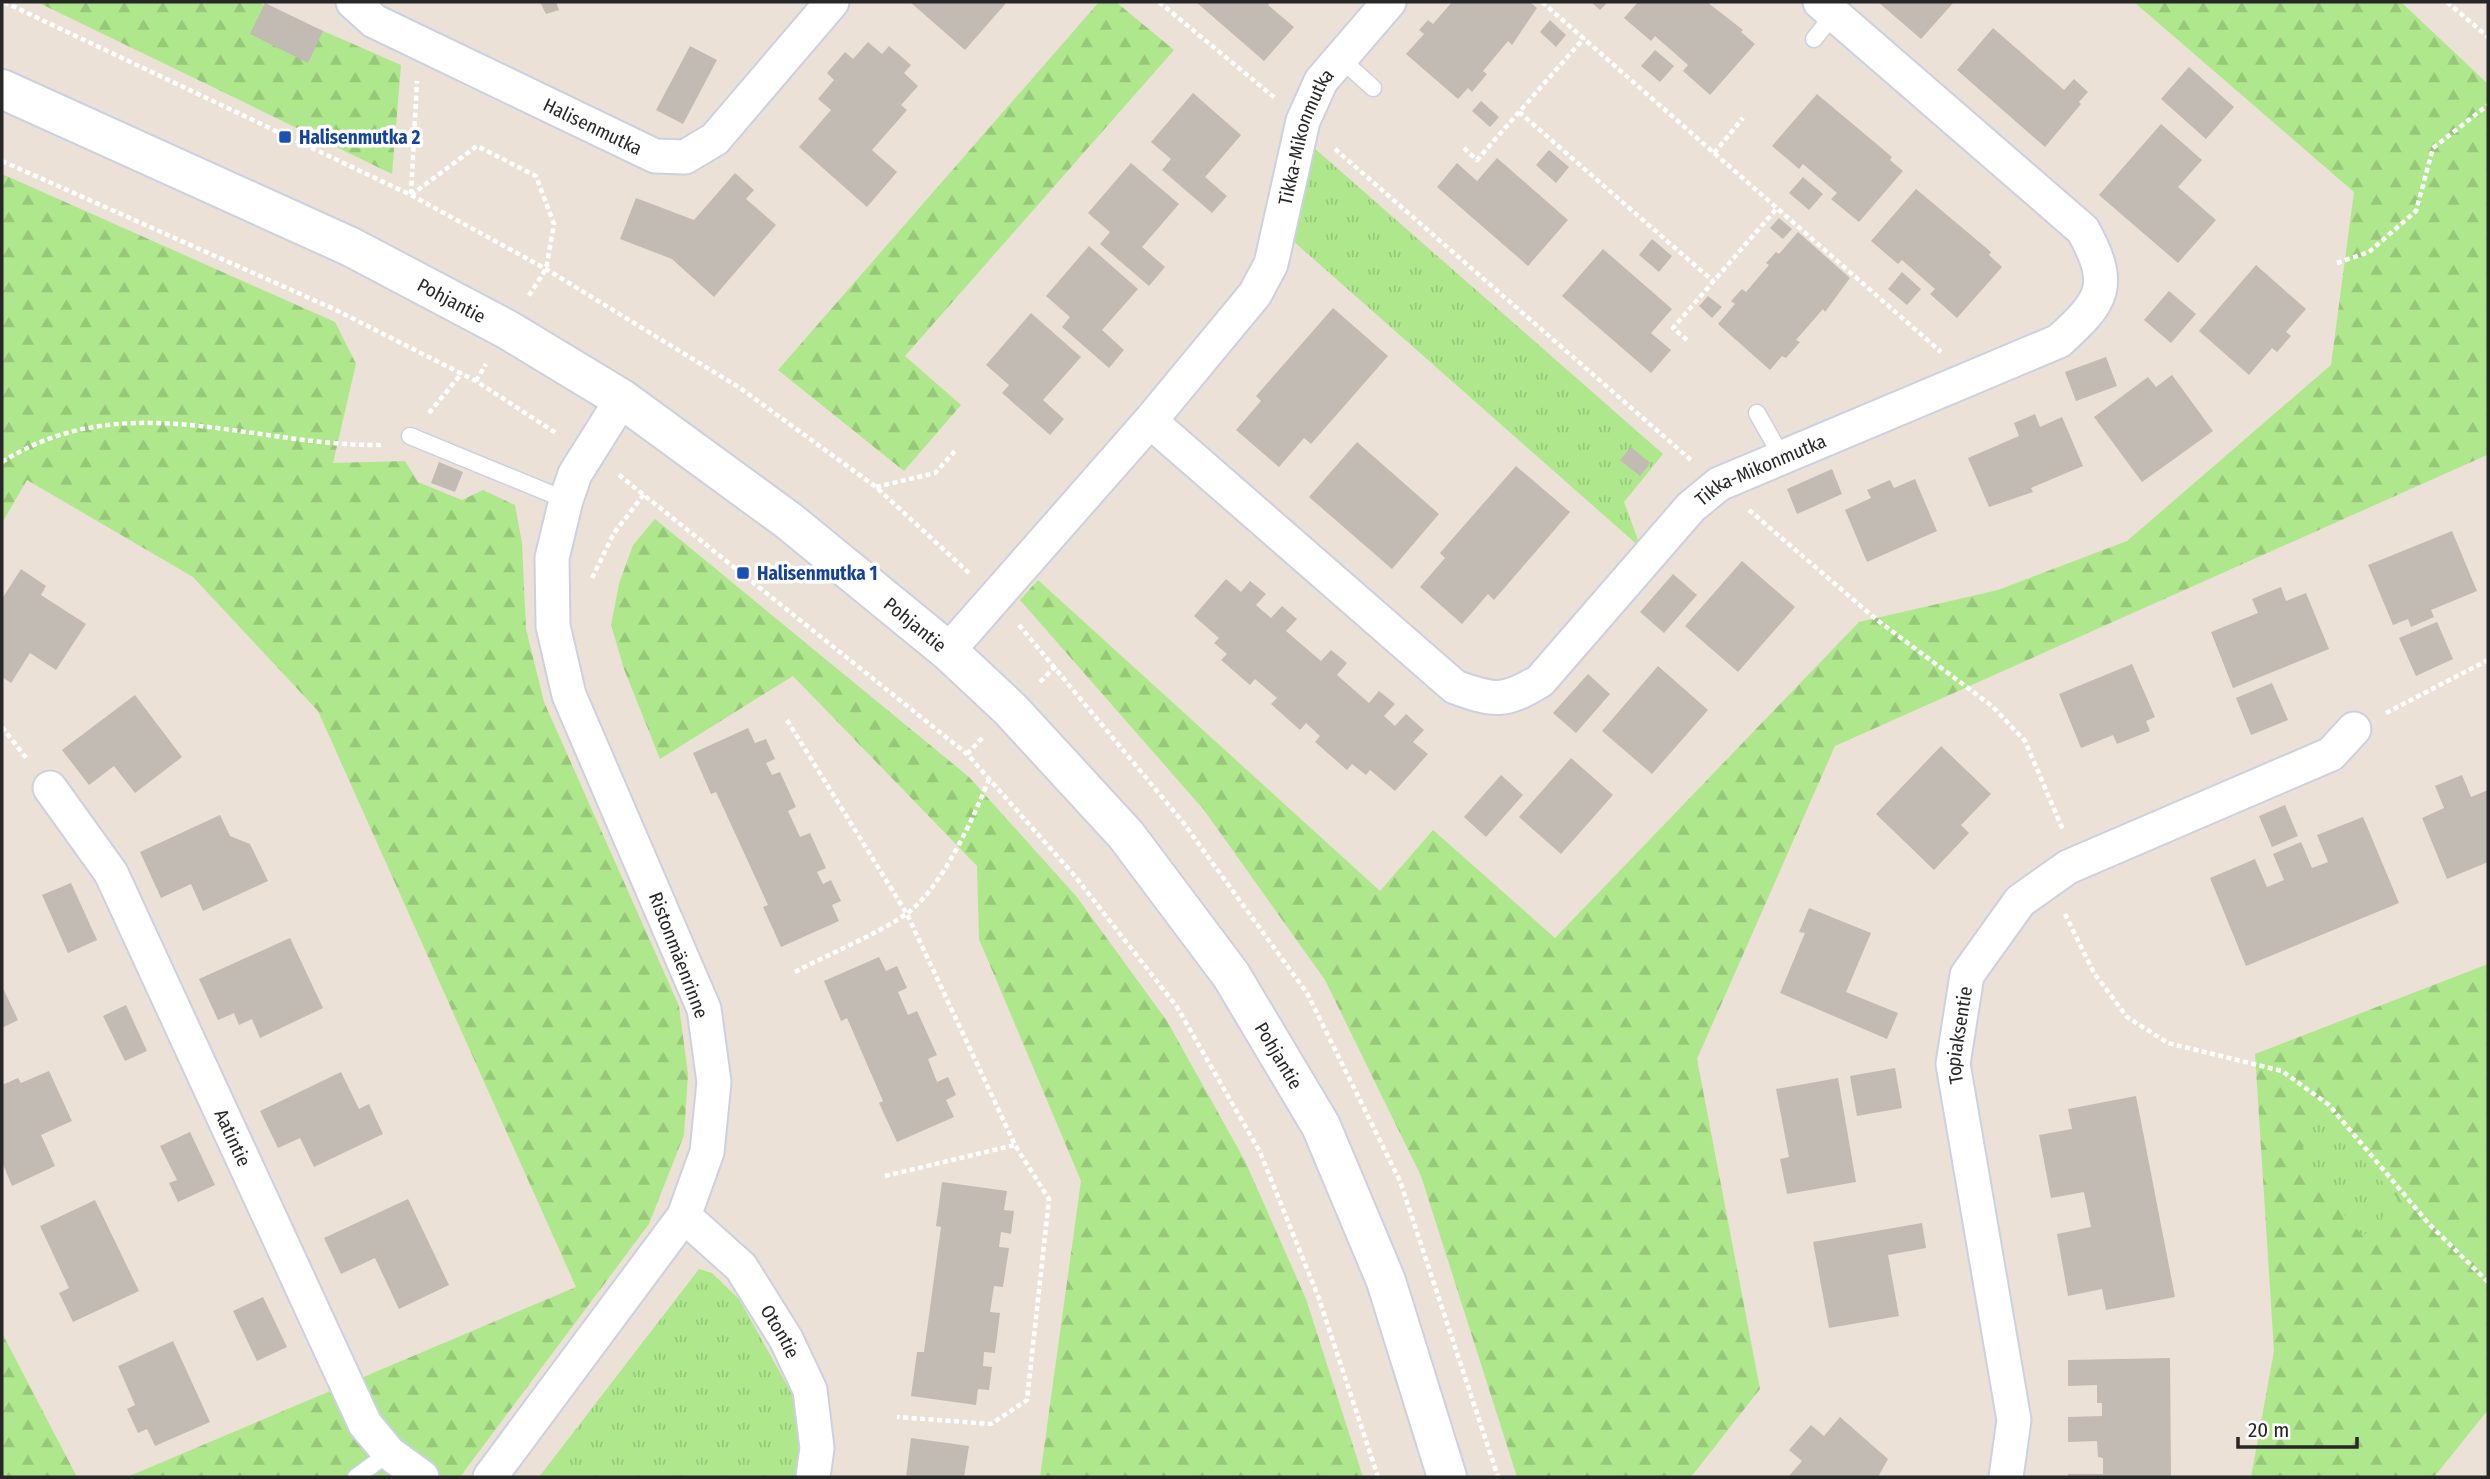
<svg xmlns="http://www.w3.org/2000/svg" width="2490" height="1479" viewBox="0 0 2490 1479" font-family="'Fira Sans Condensed',sans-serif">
<defs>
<pattern id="forest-firs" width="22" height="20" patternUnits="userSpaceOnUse" patternTransform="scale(1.75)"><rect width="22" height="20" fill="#afe88c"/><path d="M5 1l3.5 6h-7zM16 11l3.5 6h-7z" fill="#97c779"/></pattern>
<pattern id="park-tufts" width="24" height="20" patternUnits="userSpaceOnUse" patternTransform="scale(1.75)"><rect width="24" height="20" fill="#afe88c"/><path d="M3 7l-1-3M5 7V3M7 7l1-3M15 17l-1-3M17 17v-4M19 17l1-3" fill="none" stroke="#97c779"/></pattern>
</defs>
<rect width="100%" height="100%" fill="#ebe1d6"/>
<g fill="url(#forest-firs)">
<polygon points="37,2 257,2 401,65 392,174"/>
<polygon points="1099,2 1116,2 1174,50 905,356 961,405 904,471 778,370"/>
<polygon points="2134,2 2401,2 2488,84 2488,457 2487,455 1835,746 1697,1059 1760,1389 1691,1477 1517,1477 1421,1176 1325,980 1204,810 1020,600 1038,580 1380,891 1433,830 1555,938 1859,622 1998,590 2127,541 2331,365 2354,192"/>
<polygon points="2,174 335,322 356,364 333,463 405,461 418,482 462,500 483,490 515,505 522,543 526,629 544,702 679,1006 688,1074 684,1135 649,1224 460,1477 127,1477 576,1287 318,711 193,577 27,480 2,523"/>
<polygon points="655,519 969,777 1076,896 1167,1021 1245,1161 1306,1299 1363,1477 1040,1477 1081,1181 979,939 977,866 793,676 660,759 624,669 611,625 619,584 633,545"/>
<polygon points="2488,964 2488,1410 2434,1477 2251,1477 2274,1351 2255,1054"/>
<polygon points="2,1333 77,1477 2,1477"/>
</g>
<g fill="url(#park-tufts)">
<polygon points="1313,147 1663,454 1624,502 1641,548 1292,240"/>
<polygon points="2314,1106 2400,1201 2363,1236 2306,1171 2301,1128"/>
<polygon points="699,1269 712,1273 739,1299 792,1394 799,1446 795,1477 539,1477"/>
</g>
<g fill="#c2bbb3">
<polygon points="540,2 556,2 559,10 546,14"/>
<polygon points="910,2 1007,2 965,50"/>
<polygon points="1196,2 1271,2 1268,5 1294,27 1264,61"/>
<polygon points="1452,2 1530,2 1537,8 1512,45 1508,41 1483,71 1487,74 1472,92 1468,88 1458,99 1406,54 1424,34 1419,30 1428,20 1433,24"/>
<polygon points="1591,2 1608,2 1600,10"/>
<polygon points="1638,2 1707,2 1743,30 1741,32 1755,44 1710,95 1683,71 1688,65 1655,36 1651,41 1624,18"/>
<polygon points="1878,2 1954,2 1921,39"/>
<polygon points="265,3 323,31 308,63 250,34"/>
<polygon points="1550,20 1566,35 1556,47 1540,32"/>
<polygon points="1993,28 2064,90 2074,79 2088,92 2079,102 2081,104 2045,147 1957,70"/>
<polygon points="868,42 882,54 889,46 911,65 904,73 918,86 901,105 907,110 872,150 897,172 867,207 799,147 831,110 818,99 834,80 827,73 845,52 853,59"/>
<polygon points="690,46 717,60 683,124 656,110"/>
<polygon points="1655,50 1674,66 1660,82 1641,66"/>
<polygon points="2189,67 2234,107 2206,139 2161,99"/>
<polygon points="1193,93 1241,135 1205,177 1227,196 1212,213 1162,170 1171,159 1151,142"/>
<polygon points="1817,94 1892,157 1890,160 1903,171 1859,222 1831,199 1837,193 1803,164 1799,169 1772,146"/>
<polygon points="1481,101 1499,117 1490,127 1472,111"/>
<polygon points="2161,124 2202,160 2178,187 2216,220 2178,263 2099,195"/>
<polygon points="1549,150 1569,167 1556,183 1536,165"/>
<polygon points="1497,158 1568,220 1528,266 1437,187 1457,163 1477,181"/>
<polygon points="1131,163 1179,204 1142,247 1165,267 1149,286 1100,244 1110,232 1088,213"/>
<polygon points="735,173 754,190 746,199 776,225 714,297 672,259 620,239 636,198 694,220"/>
<polygon points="1803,177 1823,194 1809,210 1789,193"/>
<polygon points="1916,189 1991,252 1989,255 2002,267 1957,318 1930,294 1935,289 1902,260 1898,264 1871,241"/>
<polygon points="1779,218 1792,229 1783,239 1770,228"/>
<polygon points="1798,232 1850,278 1825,312 1823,309 1796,340 1800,342 1786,358 1782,356 1770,370 1718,324 1735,304 1731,301 1742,289 1746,292 1769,265 1766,263 1776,252 1779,254"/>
<polygon points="1652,239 1672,256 1659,272 1639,255"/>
<polygon points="1089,246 1138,289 1102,330 1124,350 1109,368 1062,327 1070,317 1046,296"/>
<polygon points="1603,249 1672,309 1651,333 1671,350 1651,373 1562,296"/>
<polygon points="2256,265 2306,309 2286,332 2291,336 2277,352 2272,348 2249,375 2199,331"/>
<polygon points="1902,272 1921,289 1907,305 1888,289"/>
<polygon points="2169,291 2196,314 2171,343 2144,320"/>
<polygon points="1708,296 1722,307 1712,318 1699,306"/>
<polygon points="1333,308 1388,356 1311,444 1304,438 1279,467 1236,430 1261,401 1256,396"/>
<polygon points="1031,313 1081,357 1043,400 1064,419 1050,435 1002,393 1009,385 986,365"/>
<polygon points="2106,357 2117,386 2076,401 2065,372"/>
<polygon points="2172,375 2213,431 2142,482 2094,417 2148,377 2156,387"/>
<polygon points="2035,414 2040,427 2062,417 2083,466 2031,488 2033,492 1989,507 1968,458 2019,436 2014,423"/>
<polygon points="1357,442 1439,514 1392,569 1309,497"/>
<polygon points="1631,447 1650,463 1640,476 1620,460"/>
<polygon points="439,462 463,472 455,492 431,483"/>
<polygon points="1516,466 1570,512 1494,600 1488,594 1462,624 1420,587 1445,558 1440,553"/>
<polygon points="1832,469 1842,494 1797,514 1787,489"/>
<polygon points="1915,479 1937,531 1867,562 1845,510 1871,498 1867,490 1890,480 1894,488"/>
<polygon points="2452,531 2477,591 2431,610 2434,617 2411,627 2408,619 2393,625 2368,565"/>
<polygon points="1742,561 1795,607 1738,672 1685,626"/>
<polygon points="21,569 46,586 41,595 86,624 56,670 30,653 11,683 2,677 2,599"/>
<polygon points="1673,574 1697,595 1664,633 1640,612"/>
<polygon points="1226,579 1241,592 1250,581 1266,594 1256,605 1271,618 1282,606 1297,619 1286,631 1321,661 1331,650 1347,663 1337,675 1369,703 1379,691 1395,704 1384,716 1395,726 1406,714 1424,730 1413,742 1428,754 1395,791 1370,770 1366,775 1352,764 1347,770 1315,742 1320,736 1306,723 1300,730 1271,704 1277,698 1255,679 1250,685 1221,660 1227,654 1214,643 1219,638 1194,616"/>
<polygon points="2281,587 2286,601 2306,593 2329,649 2233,688 2211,632 2258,613 2252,599"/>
<polygon points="2437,622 2453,659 2416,676 2399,638"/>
<polygon points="2132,664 2155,717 2146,721 2150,731 2117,744 2113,735 2081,748 2059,694"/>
<polygon points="1658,666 1708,710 1652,774 1602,731"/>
<polygon points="1588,674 1610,694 1576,733 1553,713"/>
<polygon points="2272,683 2288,720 2251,735 2236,698"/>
<polygon points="135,695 182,757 135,793 114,766 89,785 62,750"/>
<polygon points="748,728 755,743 766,739 775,759 766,763 772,775 780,772 796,807 788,811 800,837 810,833 826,868 817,872 823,884 831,880 841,901 832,905 839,921 781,947 763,907 768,905 716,792 711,794 693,753"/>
<polygon points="1941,746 1991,794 1961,825 1969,833 1934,870 1876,814"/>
<polygon points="1571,758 1613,795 1561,854 1519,817"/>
<polygon points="1501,775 1523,795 1486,837 1464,817"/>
<polygon points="2462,775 2471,797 2488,790 2488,862 2447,879 2422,818 2444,808 2435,786"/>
<polygon points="2285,805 2298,836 2272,847 2259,816"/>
<polygon points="220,815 230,836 250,844 268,881 203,911 191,884 161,898 140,852"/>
<polygon points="2363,817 2399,903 2246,966 2210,878 2255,859 2267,887 2284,880 2273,854 2301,842 2312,868 2328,862 2317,835"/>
<polygon points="71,883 97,940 68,953 42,895"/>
<polygon points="1809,908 1871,933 1846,992 1898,1013 1887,1039 1780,993 1805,933 1799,932"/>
<polygon points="290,938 323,1008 260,1038 252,1019 239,1025 234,1013 218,1020 199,979"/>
<polygon points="879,957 886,971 897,966 907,988 898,992 908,1015 917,1011 937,1055 928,1059 937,1082 948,1077 956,1095 946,1100 954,1117 897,1142 879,1103 883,1101 847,1018 841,1021 824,981"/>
<polygon points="2,986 18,1020 2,1028"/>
<polygon points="126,1005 147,1051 125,1061 103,1016"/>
<polygon points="1895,1068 1902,1108 1857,1116 1850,1076"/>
<polygon points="49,1071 72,1121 41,1135 55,1166 12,1186 2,1162 2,1085 18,1078 21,1083"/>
<polygon points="341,1072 359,1109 369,1104 383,1134 314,1167 300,1138 278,1148 260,1111"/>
<polygon points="1838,1078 1856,1182 1787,1194 1780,1159 1789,1157 1776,1089"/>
<polygon points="2136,1096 2175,1297 2106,1310 2102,1289 2068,1296 2057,1234 2091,1227 2084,1192 2051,1198 2039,1135 2072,1129 2068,1109"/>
<polygon points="190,1132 215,1185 178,1202 169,1183 177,1180 160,1146"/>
<polygon points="942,1182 1007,1191 1004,1210 1014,1211 1011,1234 1001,1232 999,1247 1009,1248 1003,1287 994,1286 990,1312 1000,1313 995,1353 984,1352 983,1366 992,1367 989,1390 978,1389 976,1405 911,1396 917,1352 924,1352 941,1227 936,1226"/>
<polygon points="408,1199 449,1285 399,1309 375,1258 341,1274 324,1238"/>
<polygon points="95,1200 139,1291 73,1322 59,1293 69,1288 40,1226"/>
<polygon points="1922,1223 1926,1248 1888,1255 1899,1316 1829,1328 1813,1242"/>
<polygon points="263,1297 287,1347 257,1361 233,1311"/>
<polygon points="173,1341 210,1422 155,1446 147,1429 138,1433 127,1409 135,1405 118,1366"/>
<polygon points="2170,1358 2171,1477 2068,1477 2068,1474 2103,1474 2103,1458 2098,1457 2097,1441 2068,1442 2068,1417 2102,1416 2102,1403 2097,1403 2097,1385 2068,1386 2068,1360"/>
<polygon points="1840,1417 1888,1459 1878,1477 1788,1477 1802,1461 1789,1450 1811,1425 1824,1436"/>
<polygon points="911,1438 969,1446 964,1477 906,1477"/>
</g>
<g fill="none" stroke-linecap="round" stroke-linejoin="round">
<g stroke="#cbd0e2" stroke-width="19">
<g id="service">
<polyline points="1814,39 1834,14"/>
<polyline points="1340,58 1373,88"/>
<polyline points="1757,413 1782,457"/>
<polyline points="410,436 566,500"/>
<polyline points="356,1477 389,1453"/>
</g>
</g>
<g stroke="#cbd0e2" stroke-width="37">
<g id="minor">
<path id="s1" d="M 353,2 L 374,21 L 655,156 L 685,157 L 715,139 L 832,2"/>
<path id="s2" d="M 1150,421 L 1455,687 C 1494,701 1504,703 1540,681 L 1691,507 L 1719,484 L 2059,341 C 2103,301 2114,286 2083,230 L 1820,2"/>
<path id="s3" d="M 948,651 L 1150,421 L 1255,294 L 1271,264 L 1303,121 L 1321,81 L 1389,2"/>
<path id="s4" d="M 50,788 L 111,873 L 365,1424 L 389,1453 L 422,1477"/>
<path id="s5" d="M 684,1216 L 741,1267 L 786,1339 L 810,1390 L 817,1448 L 813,1477"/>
<polyline points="490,1477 684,1216 707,1152 714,1082 704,1009 569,695 553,626 552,558 566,500 575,474 622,399"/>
<path id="s6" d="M 2006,1477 L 2014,1420 L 1953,1064 L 1967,975 L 2020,901 L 2068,867 L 2331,754 L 2354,729"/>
</g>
</g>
<g stroke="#cbd0e2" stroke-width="42">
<g id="tertiary">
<path id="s7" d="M 2,89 L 351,247 L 508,330 L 622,399 L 789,521 L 948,651 L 1011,710 L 1126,835 L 1231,975 L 1321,1126 L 1386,1281 L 1447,1477"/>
</g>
</g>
<g stroke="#fff" stroke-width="4.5" stroke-dasharray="5 3.5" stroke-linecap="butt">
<polyline points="4,2 411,195 546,269 740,388 876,487 969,573"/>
<polyline points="1159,2 1275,98"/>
<polyline points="1542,2 1941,352"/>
<polyline points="2447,2 2488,37"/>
<polyline points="1519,112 1713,281"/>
<polyline points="1464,148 1477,160 1584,38"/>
<polyline points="1335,149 1692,461"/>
<polyline points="1714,153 1743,118"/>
<polyline points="2,161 334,309 476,381 556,433"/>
<polyline points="411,194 417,81"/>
<polyline points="411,195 477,146 536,176 554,224 546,269 528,297"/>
<polyline points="2337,263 2369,252 2416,211 2433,148 2488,105"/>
<polyline points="1687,340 1673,328 1777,208"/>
<polyline points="476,381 486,364"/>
<polyline points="429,413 462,373"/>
<path d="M 2,462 C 125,384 252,447 383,445"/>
<polyline points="619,475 967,754 1074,875 1177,1007 1260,1152 1318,1296 1378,1477"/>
<polyline points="876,487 935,473 956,450"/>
<polyline points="1749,510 1877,620 1992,706 2025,741 2063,830"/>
<polyline points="592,578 614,533 645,493"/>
<polyline points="1019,625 1182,821 1307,993 1400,1181 1498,1477"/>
<polyline points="1040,682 1056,666"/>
<polyline points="2386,713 2488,660"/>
<polyline points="787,720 907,914 1015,1145 1049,1199 1027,1400 991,1424 897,1417"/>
<polyline points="2,727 27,759"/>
<polyline points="967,754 983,737"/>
<polyline points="2065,914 2094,973 2127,1017 2168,1043 2282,1071 2329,1105 2429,1224 2488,1282"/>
<path d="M 795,972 C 831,953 871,937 905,915 C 941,890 973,819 989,779"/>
<polyline points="885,1176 1015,1145"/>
</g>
<use href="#service" stroke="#fff" stroke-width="16"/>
<use href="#minor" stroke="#fff" stroke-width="33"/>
<use href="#tertiary" stroke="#fff" stroke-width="38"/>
</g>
<g fill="#1a4fb4" stroke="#fff" stroke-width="2.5">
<rect x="278" y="130" width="14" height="14" rx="3.5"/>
<rect x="736" y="566" width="14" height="14" rx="3.5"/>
</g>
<g text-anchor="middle" stroke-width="7" stroke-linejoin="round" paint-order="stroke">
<g font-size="19" fill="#272727" stroke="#fff">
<text dy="7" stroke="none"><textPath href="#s1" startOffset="271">Halisenmutka</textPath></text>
<text dy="7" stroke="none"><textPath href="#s3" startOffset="637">Tikka-Mikonmutka</textPath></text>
<text dy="7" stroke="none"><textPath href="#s7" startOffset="497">Pohjantie</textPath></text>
<text dy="7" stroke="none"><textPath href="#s2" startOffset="805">Tikka-Mikonmutka</textPath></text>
<text dy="7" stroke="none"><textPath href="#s7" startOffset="1064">Pohjantie</textPath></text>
<text transform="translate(679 955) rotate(69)" y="7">Ristonmäenrinne</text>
<text dy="7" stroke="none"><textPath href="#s6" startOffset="448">Topiaksentie</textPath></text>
<text dy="7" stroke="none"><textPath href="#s7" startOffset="1631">Pohjantie</textPath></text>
<text dy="7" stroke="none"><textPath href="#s4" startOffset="396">Aatintie</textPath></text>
<text dy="7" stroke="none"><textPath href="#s5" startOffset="152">Otontie</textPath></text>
</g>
<g font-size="19" font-weight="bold" fill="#164399" stroke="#fff" text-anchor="start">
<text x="299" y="144">Halisenmutka 2</text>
<text x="757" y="580">Halisenmutka 1</text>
</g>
</g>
<rect width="2490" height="1479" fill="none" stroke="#272727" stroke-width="7"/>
<path d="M2238 1437v10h119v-10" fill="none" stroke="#272727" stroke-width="3.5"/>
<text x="2248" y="1437" font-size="21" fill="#272727" stroke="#ffffff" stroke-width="5" paint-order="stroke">20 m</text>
</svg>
